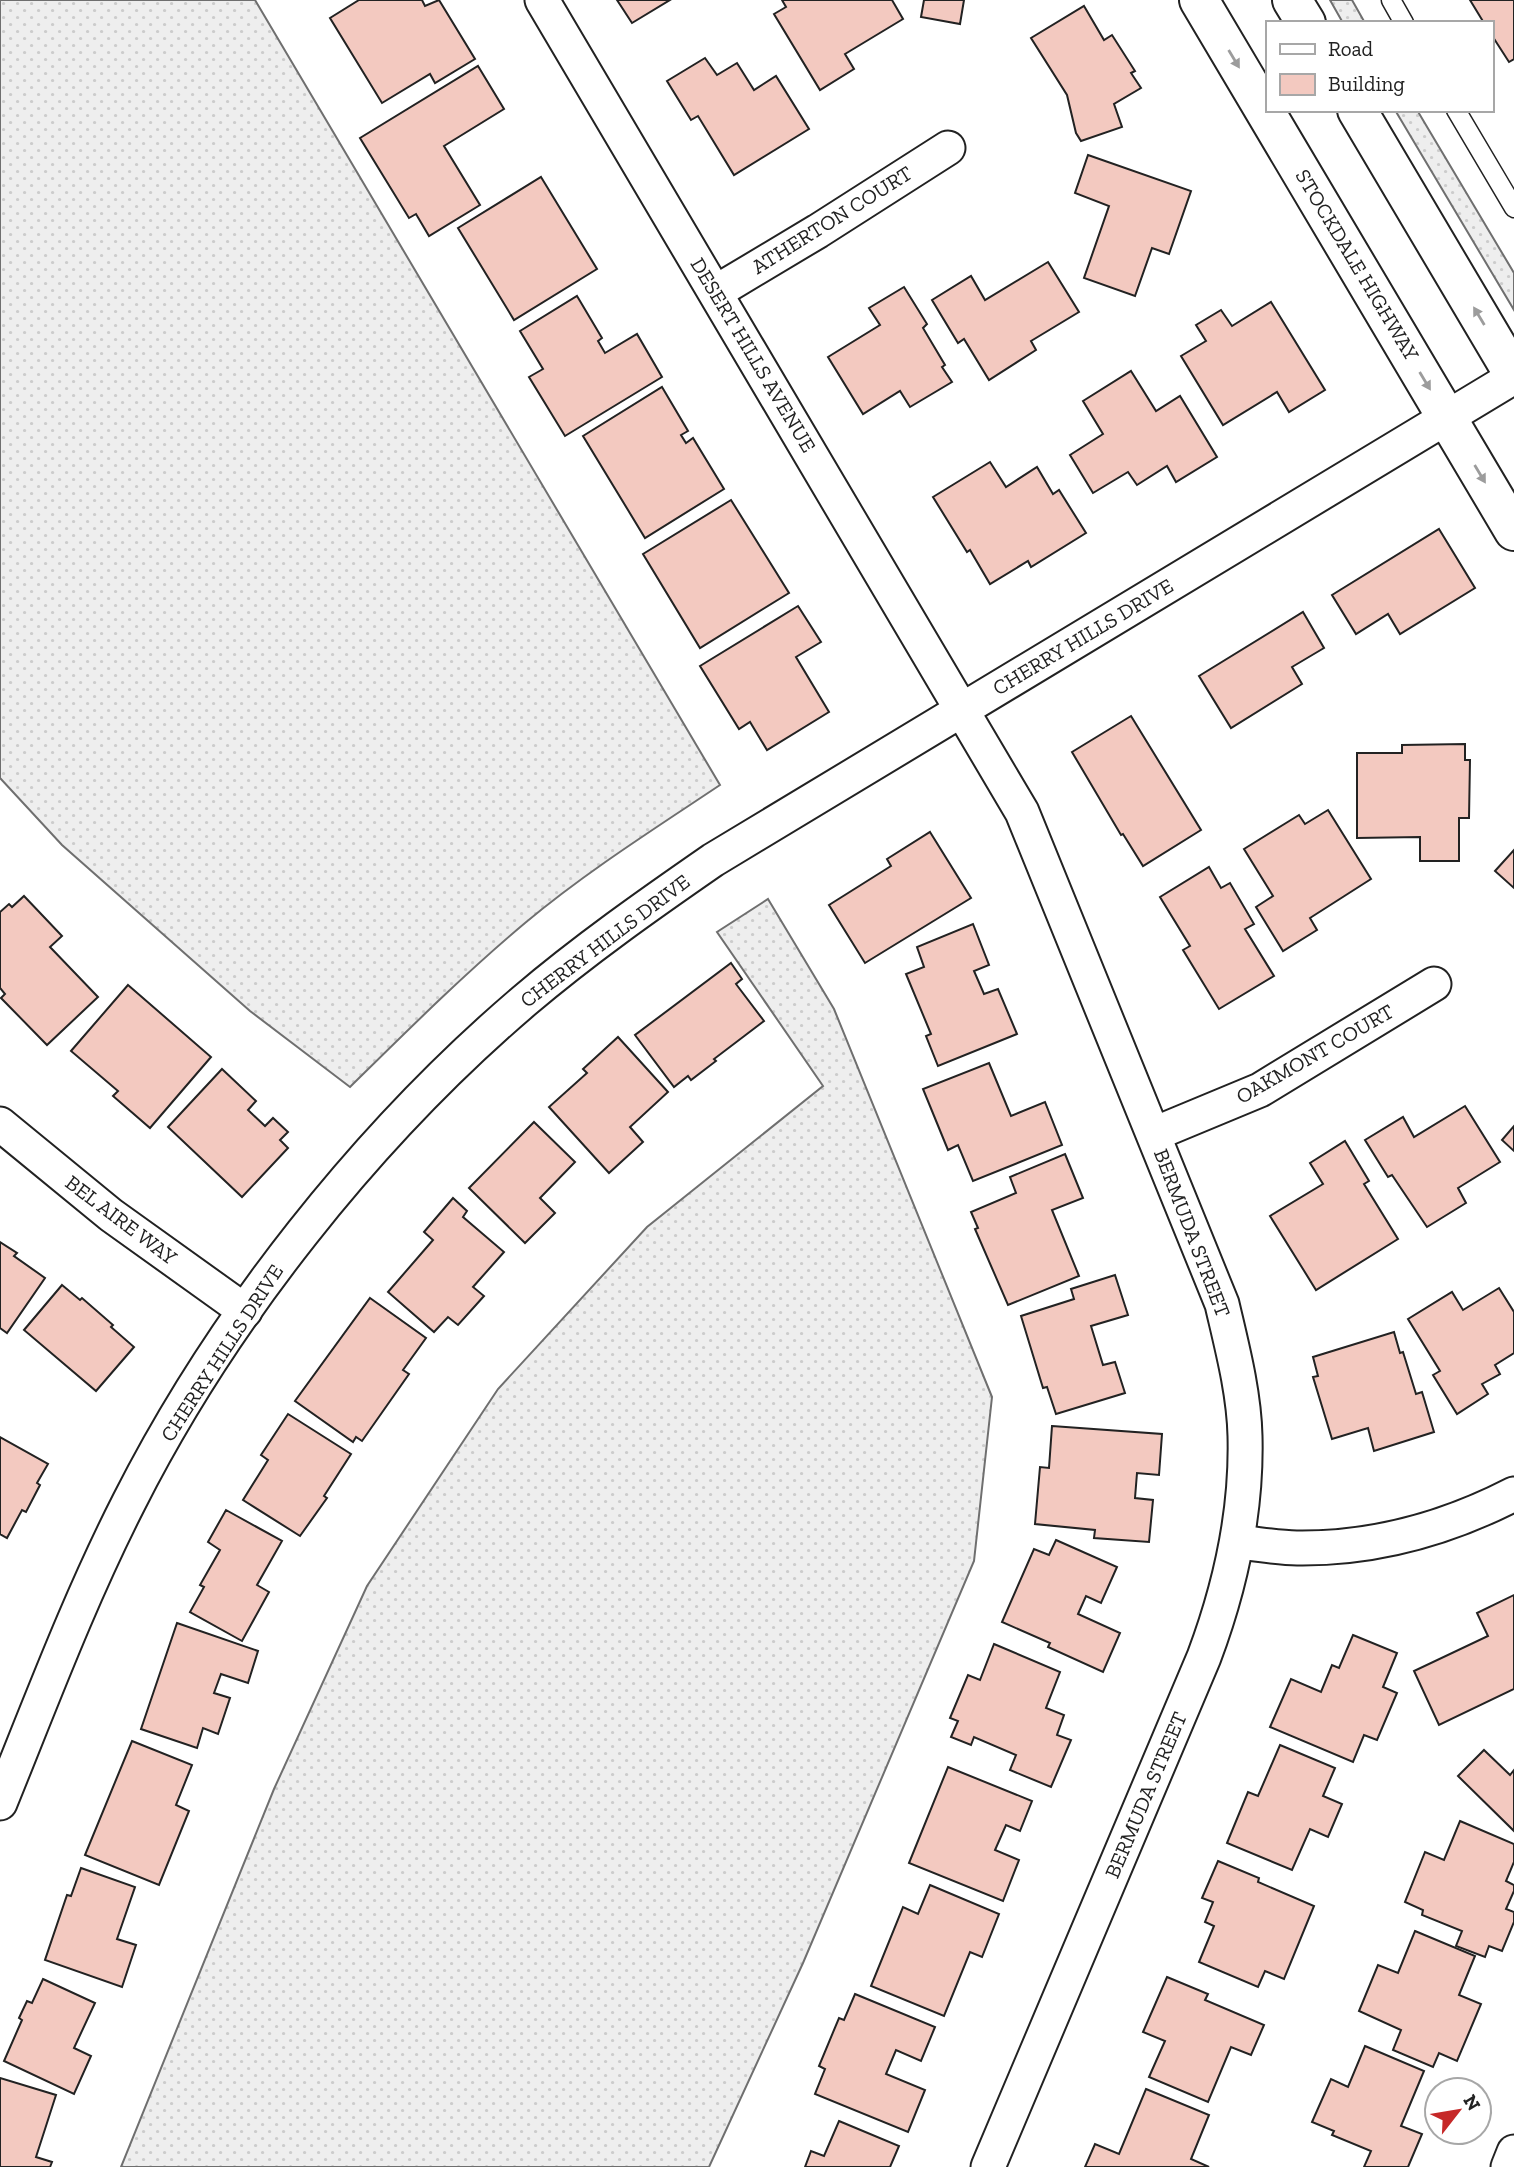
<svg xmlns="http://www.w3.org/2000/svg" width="1514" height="2167" viewBox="0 0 1514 2167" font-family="'Zilla Slab',serif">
<defs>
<pattern id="grass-dots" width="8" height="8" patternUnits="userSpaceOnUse" patternTransform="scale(1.75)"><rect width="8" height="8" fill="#eee"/><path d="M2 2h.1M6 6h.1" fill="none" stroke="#ccc" stroke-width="1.8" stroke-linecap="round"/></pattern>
</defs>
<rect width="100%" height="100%" fill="#fff"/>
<g fill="url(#grass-dots)" stroke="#6f6f6f" stroke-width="2">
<path d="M 0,0 L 255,0 L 720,785 C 654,829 586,872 525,923 C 463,975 407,1031 350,1087 L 250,1011 L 62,845 L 0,778 Z"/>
<polygon points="1330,0 1352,0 1365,23 1343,23"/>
<polygon points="1395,110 1417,110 1514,273 1514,310"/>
<polygon points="768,899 834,1009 992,1397 974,1561 803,1963 709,2167 121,2167 274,1789 367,1586 498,1389 647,1227 823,1086 717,932"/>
</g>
<g fill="#f3c9c0" stroke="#222" stroke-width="2">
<polygon points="359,0 422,0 425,6 439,0 475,59 435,83 430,74 382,103 330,18"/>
<polygon points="617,0 670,0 632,23"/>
<polygon points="782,0 892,0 903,19 845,54 854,69 820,90 774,14 786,7"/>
<polygon points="924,0 964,0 960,24 921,17"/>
<polygon points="1470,0 1514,0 1514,59 1509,62 1491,34 1491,23 1484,23"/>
<polygon points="1084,6 1104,40 1112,35 1135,71 1131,73 1141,88 1114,104 1122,127 1081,141 1076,133 1067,95 1031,38"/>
<polygon points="705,58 717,75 737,63 754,90 776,76 809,129 734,175 698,116 691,120 667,81"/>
<polygon points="478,66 504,109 444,146 480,205 429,236 416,214 409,218 360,138"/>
<polygon points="1088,155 1191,191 1169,254 1152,248 1135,296 1084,278 1109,206 1075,193"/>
<polygon points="541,177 597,269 514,320 458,228"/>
<polygon points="1048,262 1079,312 1031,341 1036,350 989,380 964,339 958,343 932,300 971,276 985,300"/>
<polygon points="904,287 927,324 923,328 945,365 942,367 952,382 910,407 900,391 863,414 828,357 880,325 869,308"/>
<polygon points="577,296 602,338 598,341 605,353 637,334 662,377 565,436 529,377 543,369 520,331"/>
<polygon points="1271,302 1325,390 1289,412 1277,392 1223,425 1181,356 1206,341 1196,325 1221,310 1232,326"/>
<polygon points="1131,371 1156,411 1180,396 1217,457 1176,482 1167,466 1137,485 1128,472 1093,493 1070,455 1103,434 1083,401"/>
<polygon points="662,387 688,431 681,435 686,443 693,438 724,489 645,538 583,436"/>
<polygon points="990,462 1006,487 1037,467 1053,494 1059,490 1086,533 1031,567 1028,561 990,584 970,550 967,552 933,497"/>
<polygon points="731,500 789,593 700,648 643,554"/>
<polygon points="1439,529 1475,588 1400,634 1388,614 1356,634 1332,595"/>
<polygon points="798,606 821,642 796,657 829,712 767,750 750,722 739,729 700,666"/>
<polygon points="1303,612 1324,648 1292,667 1302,684 1231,728 1199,676"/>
<polygon points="1131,716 1201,830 1143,866 1123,834 1121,835 1072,752"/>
<polygon points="1465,744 1465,760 1470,760 1469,818 1459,818 1459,861 1420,861 1420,837 1357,838 1357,753 1402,753 1402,745"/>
<polygon points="1328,810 1371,879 1310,918 1317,930 1283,951 1256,907 1273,896 1244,849 1299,815 1305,824"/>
<polygon points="930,832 971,898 865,963 829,905 891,866 887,859"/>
<polygon points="1514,850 1514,888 1495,871"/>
<polygon points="1209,867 1221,888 1230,883 1254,924 1245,929 1274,976 1219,1009 1183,950 1190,946 1160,897"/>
<polygon points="24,896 62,936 50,947 98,997 47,1045 1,998 5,994 0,988 0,912 9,904 12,907"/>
<polygon points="973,924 989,965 974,971 984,994 998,989 1017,1034 938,1066 926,1036 931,1034 906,974 924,967 917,947"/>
<polygon points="731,963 742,979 736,984 764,1021 714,1059 716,1061 691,1080 688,1076 674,1087 635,1035"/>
<polygon points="128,985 211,1057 150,1128 113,1096 118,1091 71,1051"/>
<polygon points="618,1037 668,1092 630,1127 643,1142 609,1173 549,1107 587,1073 583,1069"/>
<polygon points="989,1063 1011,1116 1045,1102 1062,1145 973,1181 958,1145 948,1150 923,1089"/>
<polygon points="222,1069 256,1101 248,1110 265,1126 273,1118 288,1132 280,1140 288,1148 242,1197 168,1127"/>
<polygon points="1465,1106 1500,1162 1458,1188 1466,1203 1427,1227 1392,1175 1388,1177 1365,1140 1403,1117 1414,1137"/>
<polygon points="534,1122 575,1162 540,1198 555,1213 525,1243 469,1188"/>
<polygon points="1514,1126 1514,1151 1502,1140"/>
<polygon points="1345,1141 1369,1181 1364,1184 1398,1239 1316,1290 1270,1216 1323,1184 1310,1163"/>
<polygon points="1065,1154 1083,1198 1052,1210 1079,1276 1008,1305 975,1229 978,1228 971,1212 1016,1193 1010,1177"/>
<polygon points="453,1198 467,1211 463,1217 504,1252 473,1287 484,1296 458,1325 448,1317 434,1332 388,1292 433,1240 424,1232"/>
<polygon points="0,1242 17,1253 14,1256 45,1278 7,1333 0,1328"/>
<polygon points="1115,1275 1128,1315 1091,1326 1103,1365 1115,1362 1125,1393 1056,1414 1047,1387 1043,1388 1021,1316 1074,1299 1071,1289"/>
<polygon points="62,1285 80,1300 82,1298 113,1325 111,1327 134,1347 96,1391 24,1330"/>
<polygon points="1499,1288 1514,1312 1514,1353 1495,1365 1500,1374 1482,1384 1488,1394 1457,1414 1433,1375 1440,1371 1408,1319 1452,1292 1463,1310"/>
<polygon points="370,1298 426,1338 403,1370 409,1374 362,1441 356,1437 353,1442 295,1401"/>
<polygon points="1394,1332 1400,1353 1403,1352 1416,1394 1422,1392 1434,1432 1374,1451 1368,1428 1332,1439 1313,1377 1318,1376 1313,1357"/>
<polygon points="288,1414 351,1454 324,1496 327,1498 300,1536 243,1500 268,1460 261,1455"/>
<polygon points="1052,1426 1162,1434 1159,1475 1137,1473 1135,1498 1153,1500 1149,1542 1094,1538 1095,1530 1035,1524 1040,1467 1049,1468"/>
<polygon points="0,1437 48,1464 37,1483 40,1485 26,1512 22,1510 7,1538 0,1534"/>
<polygon points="226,1510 282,1541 257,1585 269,1592 242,1641 190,1612 204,1587 200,1585 220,1550 208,1542"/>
<polygon points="1056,1540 1117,1567 1101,1603 1086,1596 1078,1614 1120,1633 1103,1672 1048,1647 1050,1643 1002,1622 1034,1549 1049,1555"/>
<polygon points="1514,1595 1514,1689 1439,1725 1414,1671 1488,1636 1477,1613"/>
<polygon points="177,1623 258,1651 248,1683 221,1674 214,1693 230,1698 218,1734 203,1728 197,1748 141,1729"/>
<polygon points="1353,1635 1397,1653 1383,1687 1397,1693 1377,1740 1364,1735 1353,1762 1270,1727 1291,1679 1321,1692 1332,1665 1339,1668"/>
<polygon points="994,1644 1060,1672 1046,1708 1064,1715 1057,1735 1071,1740 1051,1787 1010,1770 1016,1755 974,1737 971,1745 951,1737 958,1721 950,1718 968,1675 980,1680"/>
<polygon points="132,1741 192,1765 176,1805 189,1811 159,1885 85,1855"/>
<polygon points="1280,1745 1335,1768 1323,1796 1342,1804 1328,1837 1310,1829 1292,1870 1227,1843 1248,1792 1258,1796"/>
<polygon points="1484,1750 1510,1775 1514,1770 1514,1831 1458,1776"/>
<polygon points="948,1767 1032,1801 1020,1831 1006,1825 995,1850 1019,1860 1003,1901 909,1863"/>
<polygon points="1460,1821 1514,1844 1514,1862 1506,1881 1514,1885 1514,1891 1506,1909 1514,1912 1514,1922 1502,1951 1489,1946 1485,1957 1456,1946 1462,1931 1422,1915 1423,1910 1405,1902 1425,1852 1444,1860"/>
<polygon points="1218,1861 1259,1878 1258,1882 1314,1906 1284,1979 1265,1971 1258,1987 1199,1962 1214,1926 1205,1922 1213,1902 1202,1898"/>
<polygon points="81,1868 135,1887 117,1939 136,1945 122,1987 45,1960 67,1895 71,1896"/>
<polygon points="930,1885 999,1914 982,1957 970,1952 944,2016 871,1986 903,1907 918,1914"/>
<polygon points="1415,1931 1475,1956 1459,1995 1481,2004 1457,2061 1439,2053 1433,2067 1393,2050 1401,2030 1359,2011 1378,1965 1398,1973"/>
<polygon points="1167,1977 1208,1994 1205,2000 1264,2025 1251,2055 1231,2047 1208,2102 1149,2077 1165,2041 1143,2032"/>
<polygon points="43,1979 95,2003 74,2048 91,2056 74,2094 4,2061 22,2020 19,2018 27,2001 32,2003"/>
<polygon points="855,1994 935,2027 921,2061 896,2050 886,2074 925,2090 908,2132 815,2094 825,2069 819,2066 839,2018 844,2020"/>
<polygon points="1365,2046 1424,2071 1401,2126 1422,2134 1408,2167 1364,2167 1371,2151 1332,2135 1334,2131 1312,2122 1331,2079 1348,2087"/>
<polygon points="0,2078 56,2095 36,2157 52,2162 50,2167 0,2167"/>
<polygon points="1146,2089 1209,2115 1191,2159 1209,2167 1085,2167 1095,2144 1119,2154"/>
<polygon points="839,2121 899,2146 890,2167 805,2167 811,2151 824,2156"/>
</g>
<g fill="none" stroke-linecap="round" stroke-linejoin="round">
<g stroke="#222" stroke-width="21">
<g id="lane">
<polyline points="1391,0 1404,23"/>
<polyline points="1456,110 1514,208"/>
</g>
</g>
<g stroke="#222" stroke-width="37">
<g id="street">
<path d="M 542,0 L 1022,812 L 1222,1304 C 1232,1347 1244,1392 1245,1436 C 1247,1513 1231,1585 1204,1657 L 988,2167"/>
<polyline points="716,292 818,231 948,148"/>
<polyline points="0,1124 111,1215 245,1311"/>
<polyline points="1154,1134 1260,1090 1434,984"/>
<path d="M 1238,1542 C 1258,1544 1278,1548 1297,1548 C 1374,1549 1446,1529 1514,1494"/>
<path d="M 0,1803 C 41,1702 79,1600 129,1502 C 222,1318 367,1135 524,1001 C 584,950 648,905 713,860 L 1514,377"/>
<polyline points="1508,2167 1514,2152"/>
</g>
</g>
<g stroke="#222" stroke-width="42">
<g id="primary">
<polyline points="1199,0 1514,531"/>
<polyline points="1292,0 1306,23"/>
<polyline points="1357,110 1514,375"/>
</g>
</g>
<use href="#lane" stroke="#fff" stroke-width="18"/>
<use href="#street" stroke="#fff" stroke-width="33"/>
<use href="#primary" stroke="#fff" stroke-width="38"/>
</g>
<defs><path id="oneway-solid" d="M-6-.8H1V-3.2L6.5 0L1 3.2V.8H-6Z" transform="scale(1.75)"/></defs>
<g fill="#9c9c9c">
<use href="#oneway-solid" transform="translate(1234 59) rotate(59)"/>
<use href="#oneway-solid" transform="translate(1479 316) rotate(-121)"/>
<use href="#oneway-solid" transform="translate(1425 381) rotate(59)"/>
<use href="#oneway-solid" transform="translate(1480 474) rotate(59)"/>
</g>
<g text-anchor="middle" stroke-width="5" stroke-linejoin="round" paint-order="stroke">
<g font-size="21" fill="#222" stroke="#fff">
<text transform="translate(832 220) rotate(-32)" y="7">ATHERTON COURT</text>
<text transform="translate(1357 265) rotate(59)" y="7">STOCKDALE HIGHWAY</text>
<text transform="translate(753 355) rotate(59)" y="7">DESERT HILLS AVENUE</text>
<text transform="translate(1083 637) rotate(-31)" y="7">CHERRY HILLS DRIVE</text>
<text transform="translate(605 941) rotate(-37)" y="7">CHERRY HILLS DRIVE</text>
<text transform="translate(1315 1054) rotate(-30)" y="7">OAKMONT COURT</text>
<text transform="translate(121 1220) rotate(37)" y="7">BEL AIRE WAY</text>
<text transform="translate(1192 1233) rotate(69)" y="7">BERMUDA STREET</text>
<text transform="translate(222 1353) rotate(-57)" y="7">CHERRY HILLS DRIVE</text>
<text transform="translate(1146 1795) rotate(-67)" y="7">BERMUDA STREET</text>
</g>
</g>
<rect x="1266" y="21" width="228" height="91" fill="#ffffff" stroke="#a7a7a7" stroke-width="2"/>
<rect x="1280" y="44" width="35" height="10" fill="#ffffff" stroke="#a7a7a7" stroke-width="2"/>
<text x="1328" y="56" font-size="21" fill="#222222">Road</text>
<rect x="1280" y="74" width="35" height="21" fill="#f3c9c0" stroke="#a7a7a7" stroke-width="2"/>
<text x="1328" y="91" font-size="21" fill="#222222">Building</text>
<g transform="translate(1458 2111) rotate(59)"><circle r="33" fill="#ffffff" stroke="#a7a7a7" stroke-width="2"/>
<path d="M0-5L12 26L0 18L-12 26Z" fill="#c62828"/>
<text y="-10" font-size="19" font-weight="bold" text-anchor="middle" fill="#222222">N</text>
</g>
</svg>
